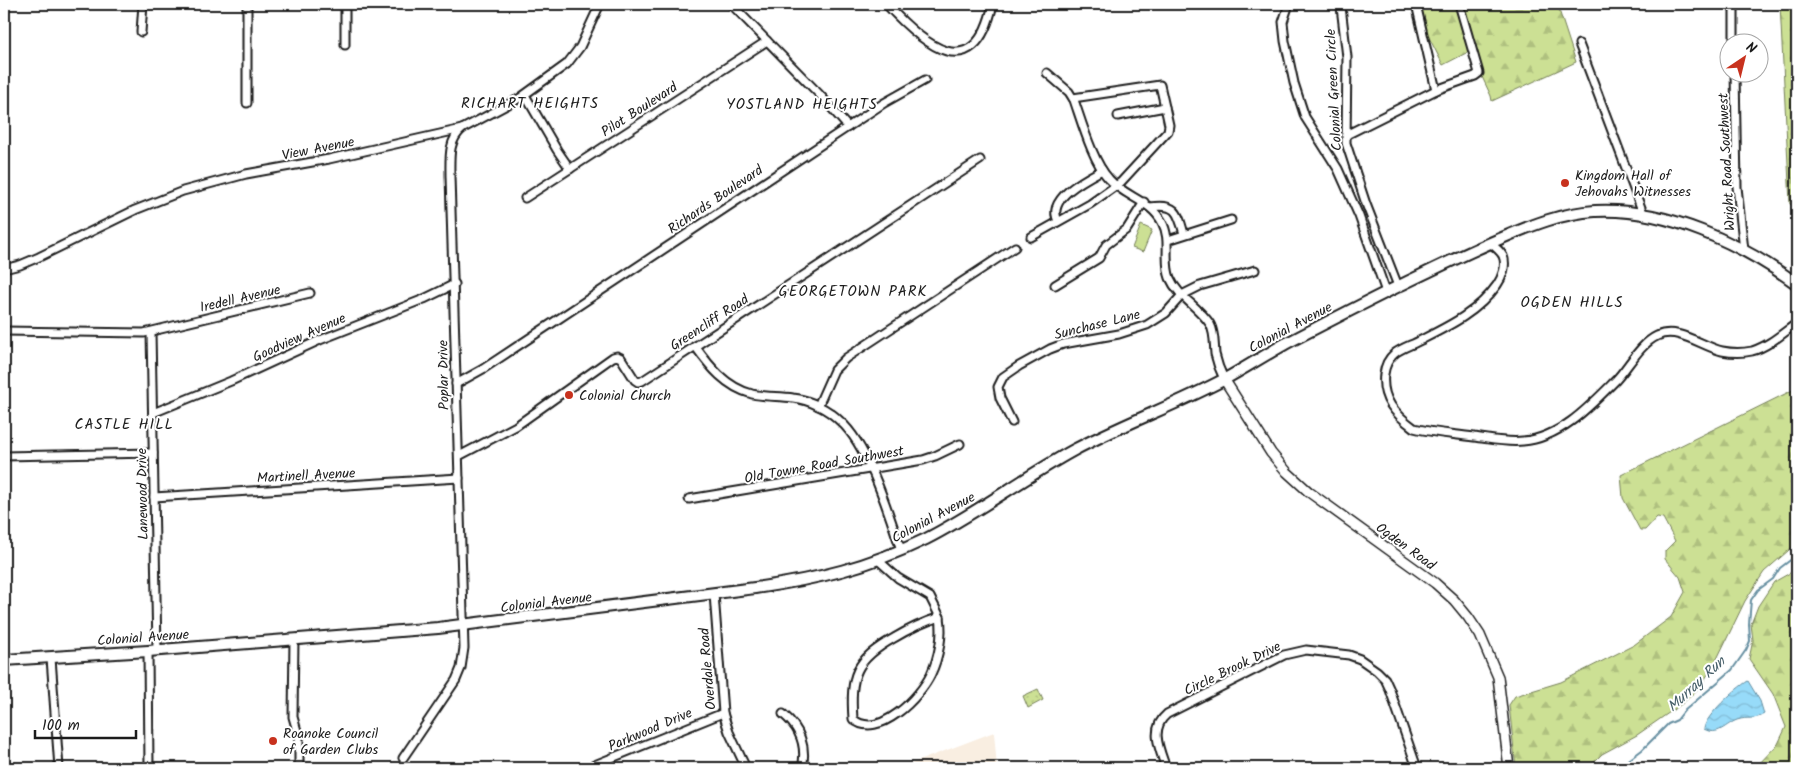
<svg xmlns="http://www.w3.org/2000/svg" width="1801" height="772" viewBox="0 0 1801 772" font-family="Kalam,sans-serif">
<defs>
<pattern id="grass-dots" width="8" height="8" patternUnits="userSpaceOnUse" patternTransform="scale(1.25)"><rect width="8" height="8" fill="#cce094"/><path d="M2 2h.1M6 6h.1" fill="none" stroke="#afc07f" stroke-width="1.8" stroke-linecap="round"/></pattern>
<pattern id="forest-firs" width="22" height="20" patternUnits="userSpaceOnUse" patternTransform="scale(1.25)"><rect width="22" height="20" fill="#cce094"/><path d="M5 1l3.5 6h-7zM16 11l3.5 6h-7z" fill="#afc07f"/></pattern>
<pattern id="water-waves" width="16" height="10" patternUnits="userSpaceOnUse" patternTransform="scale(1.25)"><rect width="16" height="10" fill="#97dbf9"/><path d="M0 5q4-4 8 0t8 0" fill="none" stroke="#82bbd5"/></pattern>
</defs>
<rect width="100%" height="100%" fill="#fff"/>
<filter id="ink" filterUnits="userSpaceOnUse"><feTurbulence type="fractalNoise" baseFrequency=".02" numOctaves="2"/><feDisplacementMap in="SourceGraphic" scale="10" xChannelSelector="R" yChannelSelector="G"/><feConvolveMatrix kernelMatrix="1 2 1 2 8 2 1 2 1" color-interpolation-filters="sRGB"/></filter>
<g filter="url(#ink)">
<polygon fill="#f9eee1" points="994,732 997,768 900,768"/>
<polygon fill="url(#grass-dots)" stroke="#747e58" points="1038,689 1043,700 1028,708 1023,696"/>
<g fill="url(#forest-firs)" stroke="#747e58">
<polygon points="1412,4 1559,4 1558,7 1576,62 1492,101 1491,96 1470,51 1443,65"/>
<polygon points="1780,4 1797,4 1797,208 1790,204"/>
<polygon points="1797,388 1797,543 1764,572 1745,601 1715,663 1700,687 1683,703 1637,735 1602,754 1588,768 1516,768 1509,705 1515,696 1561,682 1634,645 1671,617 1685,592 1680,577 1665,559 1665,551 1675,541 1663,518 1657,517 1645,530 1640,530 1623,498 1621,475"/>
<polygon points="1797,569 1797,768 1755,768 1778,744 1786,727 1773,694 1749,659 1753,640 1751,624 1758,606 1774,582"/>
</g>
<polygon fill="#cce094" stroke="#747e58" points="1141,225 1152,230 1143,252 1132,248"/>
<path fill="url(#water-waves)" stroke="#668fa1" d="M 1748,681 L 1760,701 L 1764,714 C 1753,721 1749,716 1737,720 C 1726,724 1718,737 1704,729 C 1705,716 1736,688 1748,681 Z"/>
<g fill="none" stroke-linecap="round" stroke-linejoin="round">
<polyline stroke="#668fa1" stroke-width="2" points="1618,768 1642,750 1668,724 1677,720 1684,711 1732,670 1746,650 1750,641 1749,624 1751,600 1758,590 1773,579 1780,568 1797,555"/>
<g stroke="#1c1c1c" stroke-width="11">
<g id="minor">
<polyline points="345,4 345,45"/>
<path d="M 886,4 C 923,44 974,89 993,4"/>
<polyline points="1289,4 1283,22 1285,41 1294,83 1305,117 1338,169 1359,216 1386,292"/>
<polyline points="1338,4 1341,7 1347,57 1346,143 1366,204 1398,286"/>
<polyline points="1416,4 1436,90"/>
<polyline points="1734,4 1734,42"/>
<polyline points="732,5 821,96 848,127"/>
<polyline points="141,32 143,4"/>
<polyline points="1579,44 1643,213"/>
<polyline points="1735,72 1737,187 1744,250"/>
<path d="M 1047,73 L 1069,92 L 1074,100 C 1082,123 1093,162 1109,179 C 1125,197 1150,200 1162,222 C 1172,240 1163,260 1170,278 C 1178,297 1199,307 1210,324 C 1215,333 1214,344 1215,354 C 1217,363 1220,371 1224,379"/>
<polyline points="525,95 557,150 570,169"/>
<polyline points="1073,98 1160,85 1165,107"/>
<polyline points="247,103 247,4"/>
<polyline points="1346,135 1436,90 1475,76 1479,73 1459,4"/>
<polyline points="525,198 767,41"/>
<path d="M 1150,207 C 1176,203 1178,212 1184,234"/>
<path d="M 1058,221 C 1046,199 1085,179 1102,170"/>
<polyline points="1031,237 1090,204 1121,182 1168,131 1169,125 1165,107 1118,116"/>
<polyline points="1168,240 1231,220"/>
<path d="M 1490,243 C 1494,246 1501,252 1503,256 C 1507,265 1502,278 1497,285 C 1478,312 1449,326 1421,340 C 1412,345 1401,348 1394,354 C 1388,359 1385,367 1384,374 C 1381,399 1395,414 1414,428 C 1433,433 1454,434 1474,437 C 1490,439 1507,443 1523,441 C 1561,438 1591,405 1616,380 C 1629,366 1640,344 1657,336 C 1678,326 1703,347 1722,351 C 1732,353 1743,353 1752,351 C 1769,346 1783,333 1797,323"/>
<polyline points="4,269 20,265 39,257 135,210 183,191 246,174 329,159 462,129 520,98 567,64 580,47 600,4"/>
<polyline points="1055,285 1099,258 1106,245 1127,229 1144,202"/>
<polyline points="4,331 144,333 310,293"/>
<polyline points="151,332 157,650"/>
<path d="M 695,346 C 710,367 726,387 752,394 C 765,397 780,396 793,398 C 810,400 828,409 840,421 C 868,445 889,514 901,550"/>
<polyline points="456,384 483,369 884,103 925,80"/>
<polyline points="818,406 834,370 846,358 1015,247"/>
<polyline points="153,413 231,381 320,340 424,299 455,284"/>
<polyline points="1012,422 1000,398 998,387 1003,377 1019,366 1050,349 1063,344 1119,334 1147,325 1166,313 1182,295 1200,286 1255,270"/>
<polyline points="4,456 153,453"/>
<polyline points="459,456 516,426 613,357 617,356 621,358 635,380 638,382 642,381 980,160"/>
<polyline points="154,497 459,478"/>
<polyline points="689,499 923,460 935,456 960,444"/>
<polyline points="878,560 898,578 930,597 940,617"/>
<polyline points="714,594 723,713 729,732 746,768"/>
<path d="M 940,617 C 943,635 939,657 931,674 C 921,696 878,741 853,719 C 850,675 855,660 894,638 C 909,629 924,622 940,617 Z"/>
<polyline points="294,639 293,717 299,738 299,768"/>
<polyline points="148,651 149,768"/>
<polyline points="51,658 59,768"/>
<path d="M 783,714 C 800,728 807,747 802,768"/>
<path d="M 403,758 L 456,680 L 461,668 L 464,648 L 450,176 C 450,158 448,141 462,129"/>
<polyline points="587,768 723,713"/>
<path d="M 1166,768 C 1160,750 1149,729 1167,714 L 1284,655 L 1306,650 L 1349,655 L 1360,659 L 1377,671 L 1385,679 L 1390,690 L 1417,768"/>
</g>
</g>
<g stroke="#1c1c1c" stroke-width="12">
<polyline id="tertiary" points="1224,379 1271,453 1287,472 1309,492 1435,583 1454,600 1468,617 1480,635 1498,677 1509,768"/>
</g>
<g stroke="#1c1c1c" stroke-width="14">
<path id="secondary" d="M 4,660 L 148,651 L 438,628 L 755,588 C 818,579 868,567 926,539 C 977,513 1023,478 1074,450 C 1123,424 1176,405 1225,379 C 1245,368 1265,355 1285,344 C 1322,325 1360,305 1397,287 C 1432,270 1466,253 1502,238 C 1532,225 1562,213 1595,211 C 1665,207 1742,244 1797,284"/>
</g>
<use href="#minor" stroke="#fff" stroke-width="7"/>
<use href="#tertiary" stroke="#fff" stroke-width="9"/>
<use href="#secondary" stroke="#fff" stroke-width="10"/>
</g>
</g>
<g fill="#c8321e" stroke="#fff" stroke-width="2">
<circle cx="1565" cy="183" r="5"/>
<circle cx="569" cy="395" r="5"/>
<circle cx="273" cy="741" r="5"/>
</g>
<g text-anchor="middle" stroke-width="4" stroke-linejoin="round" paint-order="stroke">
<g font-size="14" fill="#1c1c1c" stroke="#fff">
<text transform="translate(1333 90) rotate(-93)" y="5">Colonial Green Circle</text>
<text transform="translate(639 109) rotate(-33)" y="5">Pilot Boulevard</text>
<text transform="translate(318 148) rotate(-11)" y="5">View Avenue</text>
<text transform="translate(1726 162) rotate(-93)" y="5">Wright Road Southwest</text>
<text transform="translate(715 199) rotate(-34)" y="5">Richards Boulevard</text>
<text transform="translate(240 298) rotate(-13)" y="5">Iredell Avenue</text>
<text transform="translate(709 322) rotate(-33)" y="5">Greencliff Road</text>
<text transform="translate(1097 324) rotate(-14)" y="5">Sunchase Lane</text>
<text transform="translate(1290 327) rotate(-28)" y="5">Colonial Avenue</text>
<text transform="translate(299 337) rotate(-24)" y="5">Goodview Avenue</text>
<text transform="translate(443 375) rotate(-91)" y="5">Poplar Drive</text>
<text transform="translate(824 464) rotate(-10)" y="5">Old Towne Road Southwest</text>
<text transform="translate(306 475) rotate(-3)" y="5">Martinell Avenue</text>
<text transform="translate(142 494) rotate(-91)" y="5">Lanewood Drive</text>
<text transform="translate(933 517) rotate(-28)" y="5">Colonial Avenue</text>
<text transform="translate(1406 546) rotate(36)" y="5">Ogden Road</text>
<text transform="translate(546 602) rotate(-7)" y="5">Colonial Avenue</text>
<text transform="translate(143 637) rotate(-4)" y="5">Colonial Avenue</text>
<text transform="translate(1232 668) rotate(-26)" y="5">Circle Brook Drive</text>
<text transform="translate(707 669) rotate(-95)" y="5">Overdale Road</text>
<text transform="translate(650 729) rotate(-23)" y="5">Parkwood Drive</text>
</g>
<g font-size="14" fill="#1c1c1c" stroke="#fff" text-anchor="start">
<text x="1575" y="180">Kingdom Hall of<tspan x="1575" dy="16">Jehovahs Witnesses</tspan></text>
<text x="579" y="400">Colonial Church</text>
<text x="283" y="738">Roanoke Council<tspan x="283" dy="16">of Garden Clubs</tspan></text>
</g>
<g font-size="15" letter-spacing="1" fill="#1c1c1c" stroke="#fff">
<text x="530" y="108">RICHART HEIGHTS</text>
<text x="802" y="109">YOSTLAND HEIGHTS</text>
<text x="853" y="296">GEORGETOWN PARK</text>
<text x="1572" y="307">OGDEN HILLS</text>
<text x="124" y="429">CASTLE HILL</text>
</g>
<g font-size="15" font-style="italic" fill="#475f69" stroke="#fff">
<text transform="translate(1696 684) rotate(-43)" y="5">Murray Run</text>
</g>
</g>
<rect width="1801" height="772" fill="none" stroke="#fff" stroke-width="20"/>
<rect x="10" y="10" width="1781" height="752" fill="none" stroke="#1c1c1c" stroke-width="2" filter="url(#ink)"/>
<g transform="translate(1744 58) rotate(35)"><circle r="24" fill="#ffffff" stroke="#a4a4a4"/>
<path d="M0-4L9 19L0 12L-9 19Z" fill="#c8321e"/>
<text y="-8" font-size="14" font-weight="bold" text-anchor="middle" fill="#1c1c1c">N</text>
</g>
<path d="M35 730v8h101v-8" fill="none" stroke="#1c1c1c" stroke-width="2.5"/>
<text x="42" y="730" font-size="15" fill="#1c1c1c" stroke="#ffffff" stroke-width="4" paint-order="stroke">100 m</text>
</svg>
